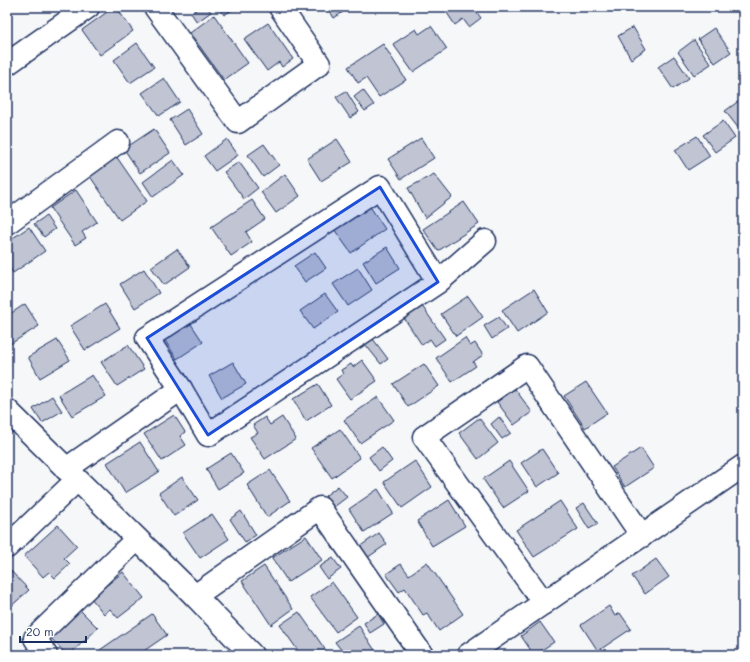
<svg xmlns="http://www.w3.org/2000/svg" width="750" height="662" viewBox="0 0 750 662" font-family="Mali,sans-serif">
<rect width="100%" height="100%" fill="#f6f7f9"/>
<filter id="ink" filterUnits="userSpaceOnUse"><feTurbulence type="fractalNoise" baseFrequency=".025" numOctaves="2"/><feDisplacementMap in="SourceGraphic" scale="8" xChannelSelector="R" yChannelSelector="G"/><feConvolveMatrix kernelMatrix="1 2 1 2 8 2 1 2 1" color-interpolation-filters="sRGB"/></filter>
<g filter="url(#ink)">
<g fill="#c0c4d3" stroke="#1b2f5e">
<polygon points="114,7 116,7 133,31 100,55 82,30"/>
<polygon points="200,7 207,7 211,12 197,22 191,13"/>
<polygon points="218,7 237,7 224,15"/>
<polygon points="327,7 350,7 334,18"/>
<polygon points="450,7 473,7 481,18 469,27 463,19 455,25 445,10"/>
<polygon points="214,15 248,63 224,80 190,33"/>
<polygon points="268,23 293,59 282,67 279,62 267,71 244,39"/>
<polygon points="431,26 447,49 413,72 393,44 416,29 419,34"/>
<polygon points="633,27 646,49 631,59 618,36"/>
<polygon points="714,28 731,52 715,63 698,39"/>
<polygon points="694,40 711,64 694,75 678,52"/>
<polygon points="137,43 154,67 130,83 114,60"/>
<polygon points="383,44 406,80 379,97 366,78 358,83 348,67"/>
<polygon points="674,56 689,78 673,89 658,67"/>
<polygon points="164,78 180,102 159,116 142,93"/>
<polygon points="363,90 374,105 365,111 354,97"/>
<polygon points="346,91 359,112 350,118 336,97"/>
<polygon points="743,98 743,134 725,111"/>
<polygon points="187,109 203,134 186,145 170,120"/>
<polygon points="723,121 735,138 715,152 703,135"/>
<polygon points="154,129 170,153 140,173 124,149"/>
<polygon points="697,136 710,156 688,170 675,150"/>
<polygon points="421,138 434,158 401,179 388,159"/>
<polygon points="227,139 238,155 215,171 204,156"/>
<polygon points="337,139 352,162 321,181 307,159"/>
<polygon points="264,144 279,165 263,177 248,155"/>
<polygon points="116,156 147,201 120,220 89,175"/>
<polygon points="173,160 184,175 153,197 143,182"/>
<polygon points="239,162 258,188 244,199 224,172"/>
<polygon points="285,174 300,196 276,213 261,192"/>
<polygon points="434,174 452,197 425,218 408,188"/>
<polygon points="76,190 97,222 82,232 86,238 75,245 50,208"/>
<polygon points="252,200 265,219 246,232 252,242 231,256 211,227"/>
<polygon points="464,202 479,224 438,251 423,229"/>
<polygon points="369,205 385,229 351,253 334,229"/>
<polygon points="46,216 55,229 44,237 34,224"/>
<polygon points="29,227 45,251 13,273 7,264 7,242"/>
<polygon points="387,247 400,268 376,283 363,262"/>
<polygon points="177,249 190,267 164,285 151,267"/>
<polygon points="315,252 326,268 305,282 294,266"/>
<polygon points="358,268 372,290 348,306 333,284"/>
<polygon points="144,269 159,293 135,308 120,284"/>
<polygon points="534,289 548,312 517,333 502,310"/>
<polygon points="325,294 338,312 313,329 300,311"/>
<polygon points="468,296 483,317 456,336 441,314"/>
<polygon points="25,304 39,326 7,346 7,316"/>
<polygon points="105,304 120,328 85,350 70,326"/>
<polygon points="422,306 445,339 435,346 430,339 422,345 404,318"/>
<polygon points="499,317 507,329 492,339 484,326"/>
<polygon points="189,321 203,342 177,359 164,339"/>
<polygon points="465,338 470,346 475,343 483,355 473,362 476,366 452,382 436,358"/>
<polygon points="373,339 388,359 381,364 365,344"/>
<polygon points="57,340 70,360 40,378 28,357"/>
<polygon points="128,345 144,369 117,386 101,362"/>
<polygon points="362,360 377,381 350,399 336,379 343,374 341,370 351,364 353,367"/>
<polygon points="233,362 246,384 222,398 209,376"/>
<polygon points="424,364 439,386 408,407 393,384"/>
<polygon points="92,375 106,396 72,416 59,395"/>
<polygon points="586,382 607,413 585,428 564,396"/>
<polygon points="318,384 331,405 306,421 293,399"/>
<polygon points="515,389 532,412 514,425 497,402"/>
<polygon points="52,396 62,411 42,423 33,409"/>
<polygon points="378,397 394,420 360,443 344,420"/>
<polygon points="174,415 185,432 180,436 186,445 162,461 144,434"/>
<polygon points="265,417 270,425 282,417 296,439 265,459 250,437 258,433 253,425"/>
<polygon points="499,417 511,433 502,439 491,424"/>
<polygon points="479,418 498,443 478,459 459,433"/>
<polygon points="340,429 360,458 332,478 311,448"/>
<polygon points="140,442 159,472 125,493 107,463"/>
<polygon points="382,447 392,461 379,471 369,457"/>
<polygon points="641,448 654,468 625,487 612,467"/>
<polygon points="542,449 558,473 537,487 521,463"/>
<polygon points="231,453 244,473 218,489 206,469"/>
<polygon points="415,461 432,487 402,508 384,482"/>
<polygon points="509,461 529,491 503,508 483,479"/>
<polygon points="270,470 290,501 267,517 247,485"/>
<polygon points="182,477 198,500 174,516 159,493"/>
<polygon points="338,486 347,497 334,507 325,496"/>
<polygon points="378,489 393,513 364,532 349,509"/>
<polygon points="449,500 465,526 432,546 417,521"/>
<polygon points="560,501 578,529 534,557 516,530"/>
<polygon points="584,503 598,524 589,529 576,508"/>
<polygon points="241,511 256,535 245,542 230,519"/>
<polygon points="212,514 229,539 200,558 183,533"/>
<polygon points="58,525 77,546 64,558 70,564 55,578 49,572 43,577 24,556"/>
<polygon points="379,533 387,544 367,558 359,547"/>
<polygon points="306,536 322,560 288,582 272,558"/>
<polygon points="333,558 341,569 327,579 319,567"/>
<polygon points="656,559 669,577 645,594 632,576"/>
<polygon points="427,562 463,614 439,631 427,613 423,615 405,588 399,592 386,574 401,564 409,575"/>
<polygon points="264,566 293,609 271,625 242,581"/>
<polygon points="7,567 29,590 7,610"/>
<polygon points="123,572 144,598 118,618 110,609 104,614 91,598"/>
<polygon points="332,582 357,617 336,632 310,597"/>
<polygon points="609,606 615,616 620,613 631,629 598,651 581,625"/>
<polygon points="78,608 98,628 69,655 67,655 49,636"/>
<polygon points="299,612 329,655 301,655 280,625"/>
<polygon points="152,614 167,635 138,655 104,655 100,650"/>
<polygon points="378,614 384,624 370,633 364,623"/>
<polygon points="540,622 554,642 534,655 521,636"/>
<polygon points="359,626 378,655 345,655 335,642"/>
<polygon points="25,651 28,655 19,655"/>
</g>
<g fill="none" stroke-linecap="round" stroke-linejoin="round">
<g stroke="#1b2f5e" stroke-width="25">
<g id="street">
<polyline points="155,7 238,122 319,64 280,7"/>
<polyline points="7,64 88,7"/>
<polyline points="7,223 118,142"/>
<polyline points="438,282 380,187 147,338 181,389 208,435 438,282 485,241"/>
<polyline points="7,410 195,596 252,655"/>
<polyline points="66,469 181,389"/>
<polyline points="7,547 77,480"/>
<polyline points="195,596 320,508 422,655"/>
<polyline points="544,603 424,437 527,366 642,536"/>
<polyline points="46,655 35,638 137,539"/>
<polyline points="468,655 743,466"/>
</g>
</g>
<use href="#street" stroke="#fff" stroke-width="22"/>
</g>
</g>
<path fill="#1d4ed8" fill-opacity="0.2" stroke="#1d4ed8" stroke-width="3" stroke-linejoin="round" d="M 380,187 L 438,282 L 208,435 L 147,338 Z"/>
<rect width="750" height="662" fill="none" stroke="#fff" stroke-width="24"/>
<rect x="12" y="12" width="726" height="638" fill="none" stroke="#1b2f5e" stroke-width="1.5" filter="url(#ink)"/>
<path d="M20 636v6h66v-6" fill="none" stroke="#1b2f5e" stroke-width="2"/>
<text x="26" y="636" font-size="12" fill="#1b2f5e" stroke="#ffffff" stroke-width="3" paint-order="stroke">20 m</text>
</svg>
